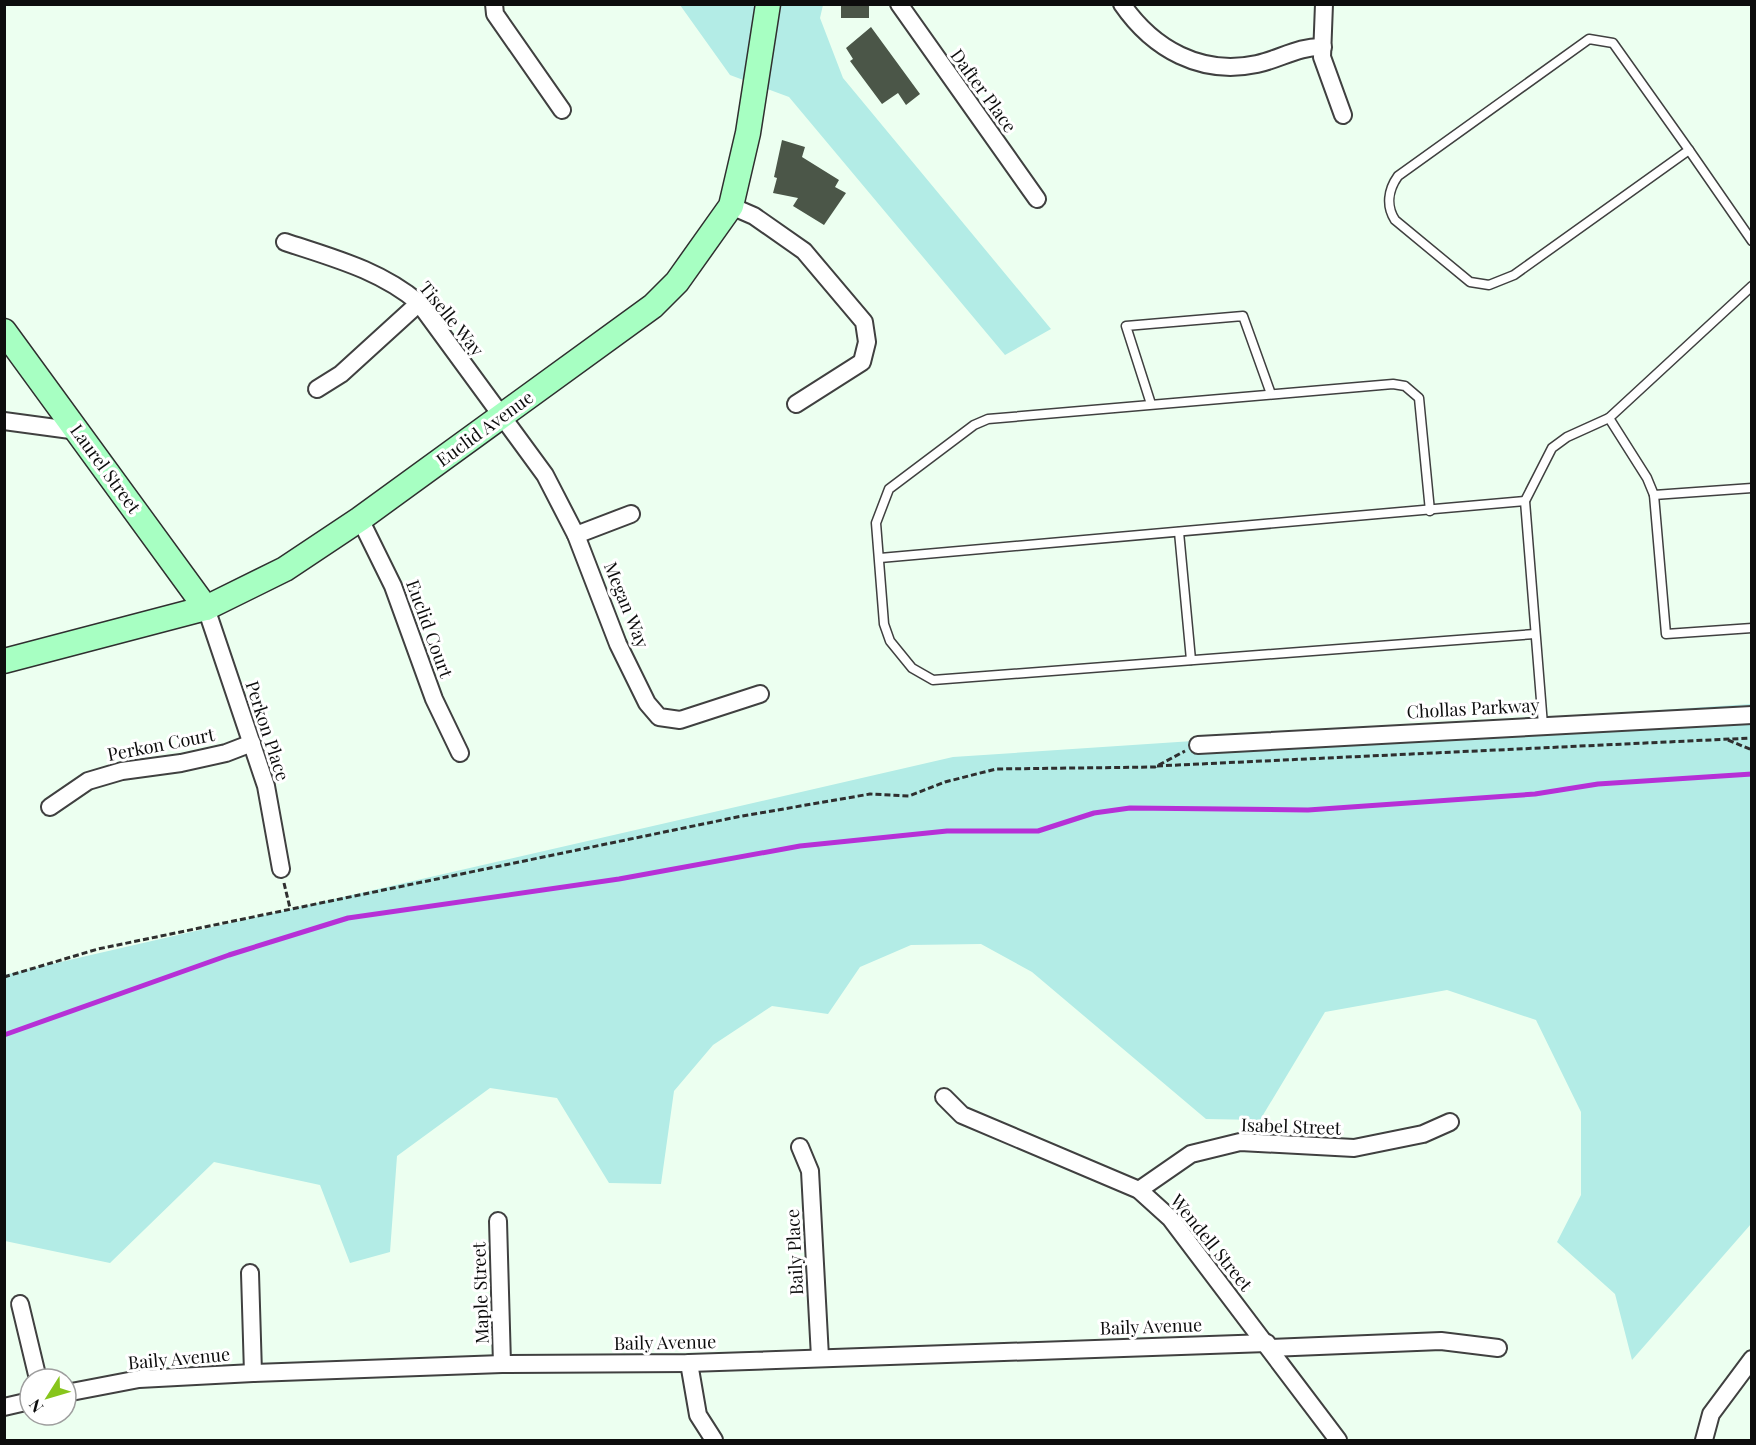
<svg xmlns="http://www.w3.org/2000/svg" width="1756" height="1445" viewBox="0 0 1756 1445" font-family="'Playfair Display',serif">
<rect width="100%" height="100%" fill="#ecfff0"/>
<g fill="#b3ece6">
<polygon points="680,5 823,5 820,18 843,78 1051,329 1005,355 789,97 730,75"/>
<polygon points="1751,704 1751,1224 1632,1360 1615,1294 1557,1242 1581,1195 1581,1112 1536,1020 1447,990 1325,1012 1260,1120 1206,1119 1032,972 981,944 911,945 860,967 828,1014 772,1006 713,1045 674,1091 661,1184 609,1183 557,1098 490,1088 397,1156 390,1252 350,1263 320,1185 214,1162 110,1263 5,1241 4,975 953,757"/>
</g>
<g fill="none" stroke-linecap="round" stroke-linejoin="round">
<polyline stroke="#b630d6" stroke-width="5" points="4,1035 229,955 348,918 619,879 800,846 947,831 1038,831 1094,813 1130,808 1308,810 1535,794 1598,784 1752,774"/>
</g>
<g fill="#4b5648">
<rect x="841" y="4" width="28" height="14"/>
<polygon points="871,27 920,94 906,105 898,93 882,104 850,61 853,59 846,48"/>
<polygon points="782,140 805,147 802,157 839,180 835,187 846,193 824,225 793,206 798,198 773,193 777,178 774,177"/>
</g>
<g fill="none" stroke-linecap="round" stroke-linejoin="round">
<g stroke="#404040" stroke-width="11">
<g id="lane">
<path d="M 1589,39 L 1613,43 L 1689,150 L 1514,275 L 1489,285 L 1470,282 L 1395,220 C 1386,206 1388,190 1398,176 Z"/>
<polyline points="1689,150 1752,241"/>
<polyline points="1151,404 1126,326 1243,316 1271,394"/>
<polyline points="1609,418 1647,478 1654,495 1666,634 1752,628"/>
<polyline points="1654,495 1752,488"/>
<polyline points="1430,511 1419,398 1405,386 1393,384 988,419 974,425 889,489 876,523 884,624 890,641 912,668 933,680 1535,634"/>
<polyline points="1179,532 1191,660"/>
<polyline points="880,558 1525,501"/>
<polyline points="1543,725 1525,501 1552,448 1567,437 1609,418 1752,286"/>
</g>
</g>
<g stroke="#404040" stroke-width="20">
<g id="street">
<polyline points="494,4 495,14 562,110"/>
<polyline points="899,4 1037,199"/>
<path d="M 1122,4 C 1153,49 1201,76 1257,64 C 1280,59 1299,46 1323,47"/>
<polyline points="1324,4 1322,57 1343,115"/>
<polyline points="731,206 754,216 804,251 864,322 867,342 862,362 796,404"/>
<path d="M 285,242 C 333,258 380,270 419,303 L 545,475 L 576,535 L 618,644 L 647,703 L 659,717 L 680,720 L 760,694"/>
<polyline points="317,389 341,374 419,303"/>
<polyline points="4,421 78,431"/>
<polyline points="360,519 393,586 434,699 460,753"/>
<polyline points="576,535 631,514"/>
<polyline points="206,608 266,786 281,869"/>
<polyline points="1198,745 1752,715"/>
<polyline points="50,807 88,781 122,771 181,763 226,753 252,743"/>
<polyline points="944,1097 962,1115 1139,1190 1170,1218 1338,1440"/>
<polyline points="800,1147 810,1171 820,1357"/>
<polyline points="1139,1190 1191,1154 1240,1142 1354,1148 1423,1134 1450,1122"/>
<polyline points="498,1221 502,1364"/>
<polyline points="250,1273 253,1373"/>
<polyline points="20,1304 38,1379"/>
<polyline points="1270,1348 1441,1341 1498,1348"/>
<polyline points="689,1363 698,1415 714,1440"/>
<polyline points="66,1393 139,1379 253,1373 502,1364 689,1363 1267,1343"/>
<polyline points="4,1407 30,1401"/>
<polyline points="1704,1440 1711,1414 1752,1359"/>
</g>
</g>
<g stroke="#2f2f2f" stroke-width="27">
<g id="secondary">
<polyline points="4,331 206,608"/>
<polyline points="4,661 206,608 285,569 360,519 653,306 677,282 731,206 748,133 768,4"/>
</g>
</g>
<g stroke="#2f2f2f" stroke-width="3" stroke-dasharray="6 3" stroke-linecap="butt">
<polyline points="1728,740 1752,750"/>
<polyline points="1157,766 1752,738"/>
<polyline points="284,883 290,908"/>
<polyline points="4,977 98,949 737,817 870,794 909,796 945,782 996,769 1155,767 1185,751"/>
</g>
<use href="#lane" stroke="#fff" stroke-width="8"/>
<use href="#street" stroke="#fff" stroke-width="16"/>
<use href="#secondary" stroke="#a7ffc2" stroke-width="24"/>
</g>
<g text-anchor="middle" stroke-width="6" stroke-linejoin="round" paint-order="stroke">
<g font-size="18" fill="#0d0d0d" stroke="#fff">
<text transform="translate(983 91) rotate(54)" y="6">Dafter Place</text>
<text transform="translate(451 319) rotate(51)" y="6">Tiselle Way</text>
<text transform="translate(485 429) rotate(-36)" y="6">Euclid Avenue</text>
<text transform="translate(105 469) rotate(54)" y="6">Laurel Street</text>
<text transform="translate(626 605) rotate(68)" y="6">Megan Way</text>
<text transform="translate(429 629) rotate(70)" y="6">Euclid Court</text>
<text transform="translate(1473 709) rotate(-3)" y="6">Chollas Parkway</text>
<text transform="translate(267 731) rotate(72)" y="6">Perkon Place</text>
<text transform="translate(161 745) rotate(-11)" y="6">Perkon Court</text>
<text transform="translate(1291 1127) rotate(2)" y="6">Isabel Street</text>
<text transform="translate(1211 1243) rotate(51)" y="6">Wendell Street</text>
<text transform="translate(795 1252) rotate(-93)" y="6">Baily Place</text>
<text transform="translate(481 1293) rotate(-92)" y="6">Maple Street</text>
<text transform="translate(1151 1327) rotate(-2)" y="6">Baily Avenue</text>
<text transform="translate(665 1343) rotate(-1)" y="6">Baily Avenue</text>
<text transform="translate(179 1359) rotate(-5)" y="6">Baily Avenue</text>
</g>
</g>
<rect width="1756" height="1445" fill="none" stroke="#0d0d0d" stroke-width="12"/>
<g transform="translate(48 1397) rotate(233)"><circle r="28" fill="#ffffff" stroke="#9e9e9e" stroke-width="1.5"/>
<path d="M0-4.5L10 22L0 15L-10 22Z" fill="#87c51c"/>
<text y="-9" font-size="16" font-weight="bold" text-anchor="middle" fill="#0d0d0d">N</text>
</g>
</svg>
